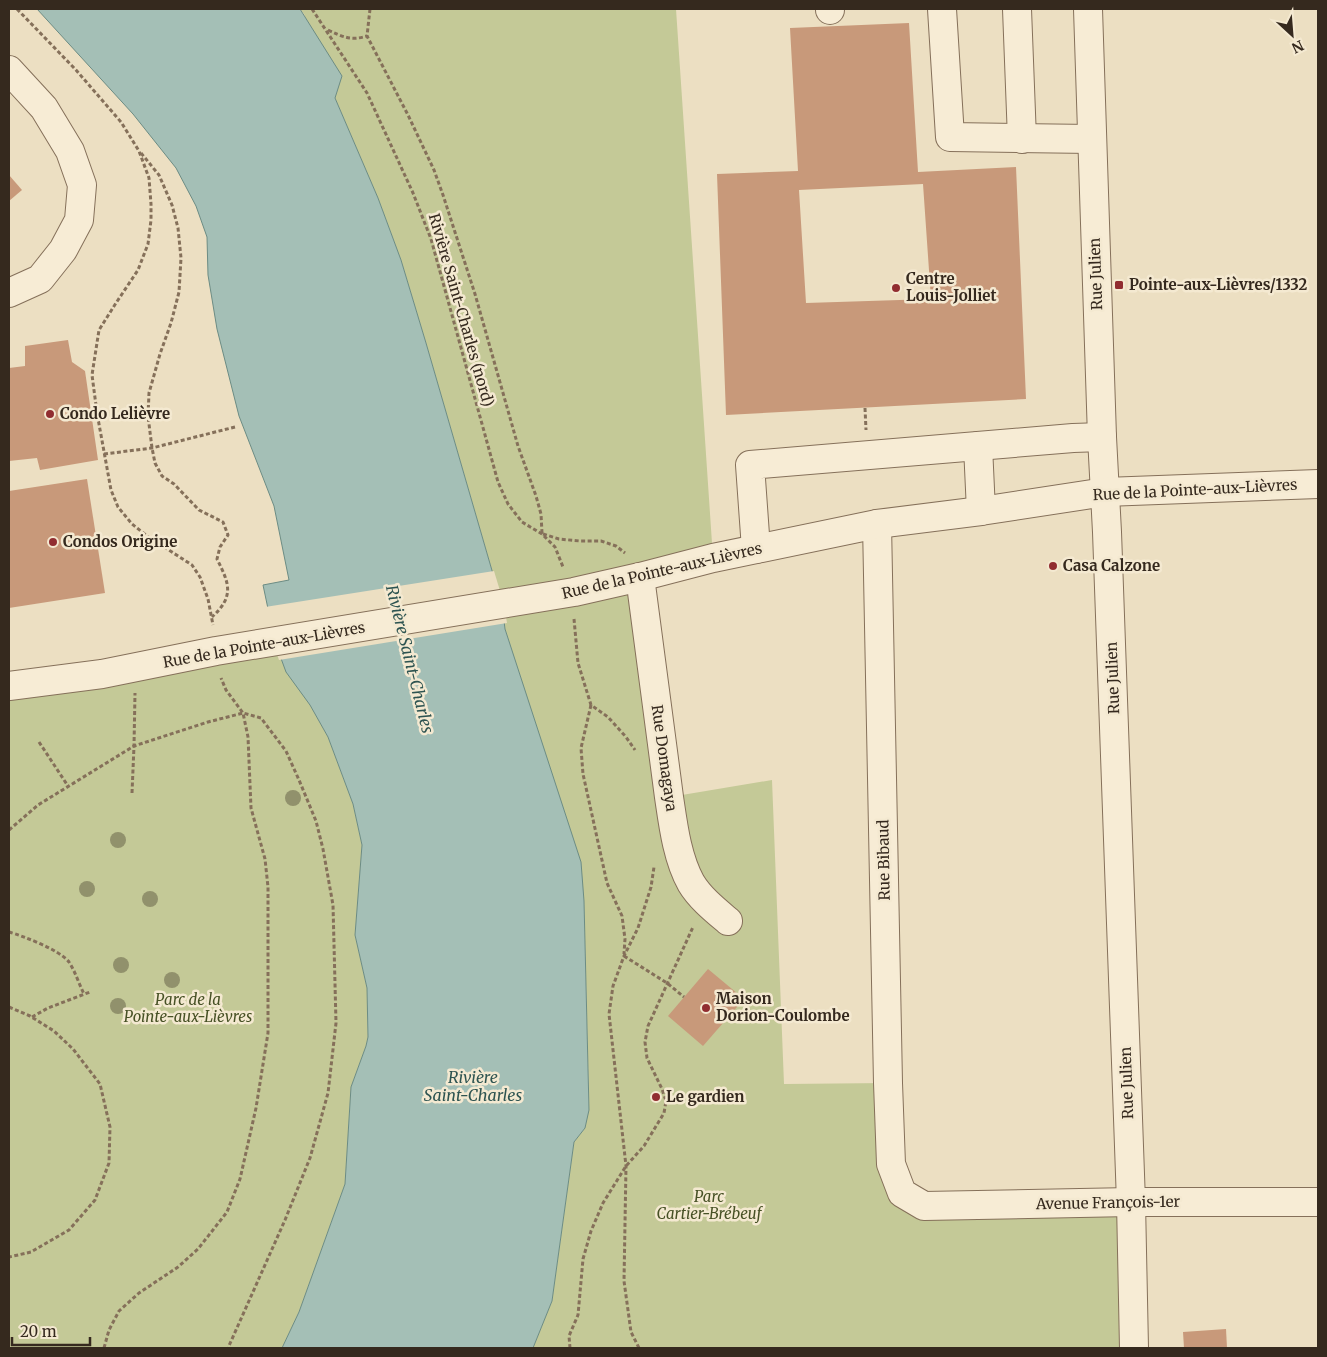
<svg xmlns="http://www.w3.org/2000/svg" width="1327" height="1357" viewBox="0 0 1327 1357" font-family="Merriweather,serif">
<rect width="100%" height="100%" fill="#ecdfc2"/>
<g fill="#c4c997">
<polygon points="300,9 676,9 713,558 640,577 670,797 772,780 784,1084 888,1083 902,1193 1131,1202 1134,1348 533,1348 552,1301 574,1142 585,1128 589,1100 584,901 505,629 502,605 426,343 401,260 378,198 335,98 304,14"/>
<polygon points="275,642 328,737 353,804 362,845 355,935 367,988 368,1037 366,1046 351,1087 345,1184 299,1312 282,1348 9,1348 9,686"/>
</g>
<polygon fill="#a4bfb6" stroke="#6c8c84" points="37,9 300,9 342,76 335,98 378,198 401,260 426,343 502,605 505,629 581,862 584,901 589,1110 585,1128 574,1142 552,1301 533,1348 282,1348 299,1312 345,1184 351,1087 366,1046 368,1037 367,988 355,935 362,845 353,804 328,737 310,705 286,672 275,642 263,585 289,580 274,506 239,416 217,329 208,275 207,237 196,206 176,168 133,114"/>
<polygon fill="#ecdfc2" points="494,571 504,604 507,623 279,660 273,643 265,607"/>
<g fill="#c8997a" fill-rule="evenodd">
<path d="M 909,23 L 918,172 L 1016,167 L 1026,399 L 726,415 L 717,174 L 798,171 L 790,28 ZM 923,184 L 931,299 L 806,303 L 799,190 Z"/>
<polygon points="9,175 22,190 9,201"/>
<polygon points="68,340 72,362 85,371 98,460 40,470 37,458 9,461 9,368 25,366 25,346"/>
<polygon points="87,479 105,593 9,608 9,491"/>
<polygon points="708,969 744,999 703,1046 668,1016"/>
<polygon points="1226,1329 1227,1348 1184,1348 1183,1332"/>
</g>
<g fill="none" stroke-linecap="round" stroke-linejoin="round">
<g stroke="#85705a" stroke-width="30">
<g id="minor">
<polyline points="830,9 830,10"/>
<polyline points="942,9 950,137 1092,139"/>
<polyline points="1017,9 1022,139"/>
<polyline points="1088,9 1102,437 1107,532 1131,1202 1134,1348"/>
<polyline points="9,70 44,108 70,151 82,185 79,220 63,250 40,279 9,293"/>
<polyline points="978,446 981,511"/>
<polyline points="877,524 888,1083 891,1164 902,1193 924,1206 1131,1202 1318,1202"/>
<polyline points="756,549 750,465 1073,438 1102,437"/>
<path d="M 640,577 L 669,797 C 673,824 677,858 691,883 C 700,898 715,910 728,921"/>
<polyline points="9,686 102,674 216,651 574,592 640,577 713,558 877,524 981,511 1105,492 1318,484"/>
</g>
</g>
<g stroke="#85705a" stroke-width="3" stroke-dasharray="4 2.5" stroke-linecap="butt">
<polyline points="17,9 76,70 121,122 139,151 149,178 151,204 151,220 148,244 138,270 116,303 99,330 92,375 97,413 111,490 118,507 132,524 147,536 192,565 200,577 208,599 213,625"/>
<polyline points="312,9 367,93 413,193 431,239 498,482 508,504 522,522 542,534 555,547 563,567"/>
<polyline points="370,9 367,36 408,115 434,170 443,195 475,294 518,446 536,496 541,514 542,533"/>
<path d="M 328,30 C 343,37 351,41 367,36"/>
<path d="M 141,153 L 159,175 L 172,205 L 178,228 L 181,258 L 179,292 L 171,323 L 160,354 L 149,393 L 148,416 L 152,448 L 155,463 L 162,476 L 174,484 L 199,510 L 223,522 L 228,535 L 220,547 L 217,559 C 229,583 235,596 212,617"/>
<polyline points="865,408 866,430"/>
<polyline points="104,454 152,448 235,427"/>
<polyline points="543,534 559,539 580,541 601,541 616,546 625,553"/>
<polyline points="574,619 578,663 591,705 608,717 626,737 635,750"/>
<polyline points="591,705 581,748 583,774 607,883 622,916 625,939 624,954"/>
<polyline points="39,742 68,786"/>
<polyline points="132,793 134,746 135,693"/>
<polyline points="9,830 38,805 134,746 208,722 243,713 261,718 286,751 299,780 316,821 323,849 333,905 336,1023 328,1093 310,1158 285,1220 228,1348"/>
<path d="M 9,932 C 23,936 60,950 69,962 C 75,971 79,984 84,994"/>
<polyline points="624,956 667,983 684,997"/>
<polyline points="9,1007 30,1016 54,1031 73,1049 100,1084 110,1127 109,1163 95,1200 69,1230 31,1252 9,1257"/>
<polyline points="32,1017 48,1008 90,992"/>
<polyline points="104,1348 109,1330 119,1311 139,1293 178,1267 198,1249 227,1212 240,1179 256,1108 268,1033 268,887 265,859 251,808 248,737 243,713 226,690 221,678"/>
<polyline points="570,1348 569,1336 578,1315 583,1259 591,1231 603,1203 626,1166 644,1146 664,1113 666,1101 662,1089 647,1058 645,1042 648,1026 693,927"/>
<polyline points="639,1348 631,1332 624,1281 626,1166 609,1014 613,986 624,956 638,928 651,887 654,867"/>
</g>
<use href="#minor" stroke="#f7ecd5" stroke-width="28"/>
</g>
<g fill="#91916c">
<circle cx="293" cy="798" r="8"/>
<circle cx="118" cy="840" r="8"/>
<circle cx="87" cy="889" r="8"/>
<circle cx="150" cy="899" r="8"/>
<circle cx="121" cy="965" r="8"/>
<circle cx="172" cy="980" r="8"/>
<circle cx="118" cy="1006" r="8"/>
</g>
<g fill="#912d30" stroke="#f4e9d1" stroke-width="2">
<rect x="1114" y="280" width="10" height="10" rx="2.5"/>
<circle cx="896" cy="288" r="5"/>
<circle cx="50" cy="414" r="5"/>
<circle cx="53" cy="542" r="5"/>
<circle cx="1053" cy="566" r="5"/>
<circle cx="706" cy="1008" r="5"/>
<circle cx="656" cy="1097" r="5"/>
</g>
<g text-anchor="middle" stroke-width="5" stroke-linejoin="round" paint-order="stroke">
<g font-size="15" fill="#35291e" stroke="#f4e9d1">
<text transform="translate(1096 274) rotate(-92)" y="5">Rue Julien</text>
<text transform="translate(461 310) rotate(74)" y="5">Rivière Saint-Charles (nord)</text>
<text transform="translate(1195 490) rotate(-3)" y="5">Rue de la Pointe-aux-Lièvres</text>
<text transform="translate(662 571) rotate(-13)" y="5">Rue de la Pointe-aux-Lièvres</text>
<text transform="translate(264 645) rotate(-10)" y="5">Rue de la Pointe-aux-Lièvres</text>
<text transform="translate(1113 678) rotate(-92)" y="5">Rue Julien</text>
<text transform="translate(664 758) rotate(82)" y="5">Rue Domagaya</text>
<text transform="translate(884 860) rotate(-91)" y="5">Rue Bibaud</text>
<text transform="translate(1127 1083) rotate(-92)" y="5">Rue Julien</text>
<text transform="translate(1108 1203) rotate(-1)" y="5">Avenue François-1er</text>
</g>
<g font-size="15" font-weight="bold" fill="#35291e" stroke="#f4e9d1" text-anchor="start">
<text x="906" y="284">Centre<tspan x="906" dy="17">Louis-Jolliet</tspan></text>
<text x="1129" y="290">Pointe-aux-Lièvres/1332</text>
<text x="60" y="419">Condo Lelièvre</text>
<text x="63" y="547">Condos Origine</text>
<text x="1063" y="571">Casa Calzone</text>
<text x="716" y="1004">Maison<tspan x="716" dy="17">Dorion-Coulombe</tspan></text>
<text x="666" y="1102">Le gardien</text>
</g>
<g font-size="15" font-style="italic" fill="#475125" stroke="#f4e9d1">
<text x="188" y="1005">Parc de la<tspan x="188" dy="17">Pointe-aux-Lièvres</tspan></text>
<text x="709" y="1202">Parc<tspan x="709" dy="17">Cartier-Brébeuf</tspan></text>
</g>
<g font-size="16" font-style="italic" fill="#2e5451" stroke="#f4e9d1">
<text transform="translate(410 659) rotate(76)" y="6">Rivière Saint-Charles</text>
<text x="473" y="1083">Rivière<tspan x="473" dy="18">Saint-Charles</tspan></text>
</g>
</g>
<rect width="1327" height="1357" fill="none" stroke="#35291e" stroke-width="20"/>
<g transform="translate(1292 35) rotate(154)" stroke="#f4e9d1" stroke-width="4" paint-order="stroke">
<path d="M0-4L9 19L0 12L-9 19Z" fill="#35291e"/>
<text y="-8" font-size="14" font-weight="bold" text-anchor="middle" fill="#35291e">N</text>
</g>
<path d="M12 1337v8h78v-8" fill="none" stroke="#35291e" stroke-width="2.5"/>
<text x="20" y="1337" font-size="15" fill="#35291e" stroke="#f4e9d1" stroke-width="4" paint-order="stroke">20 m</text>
</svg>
